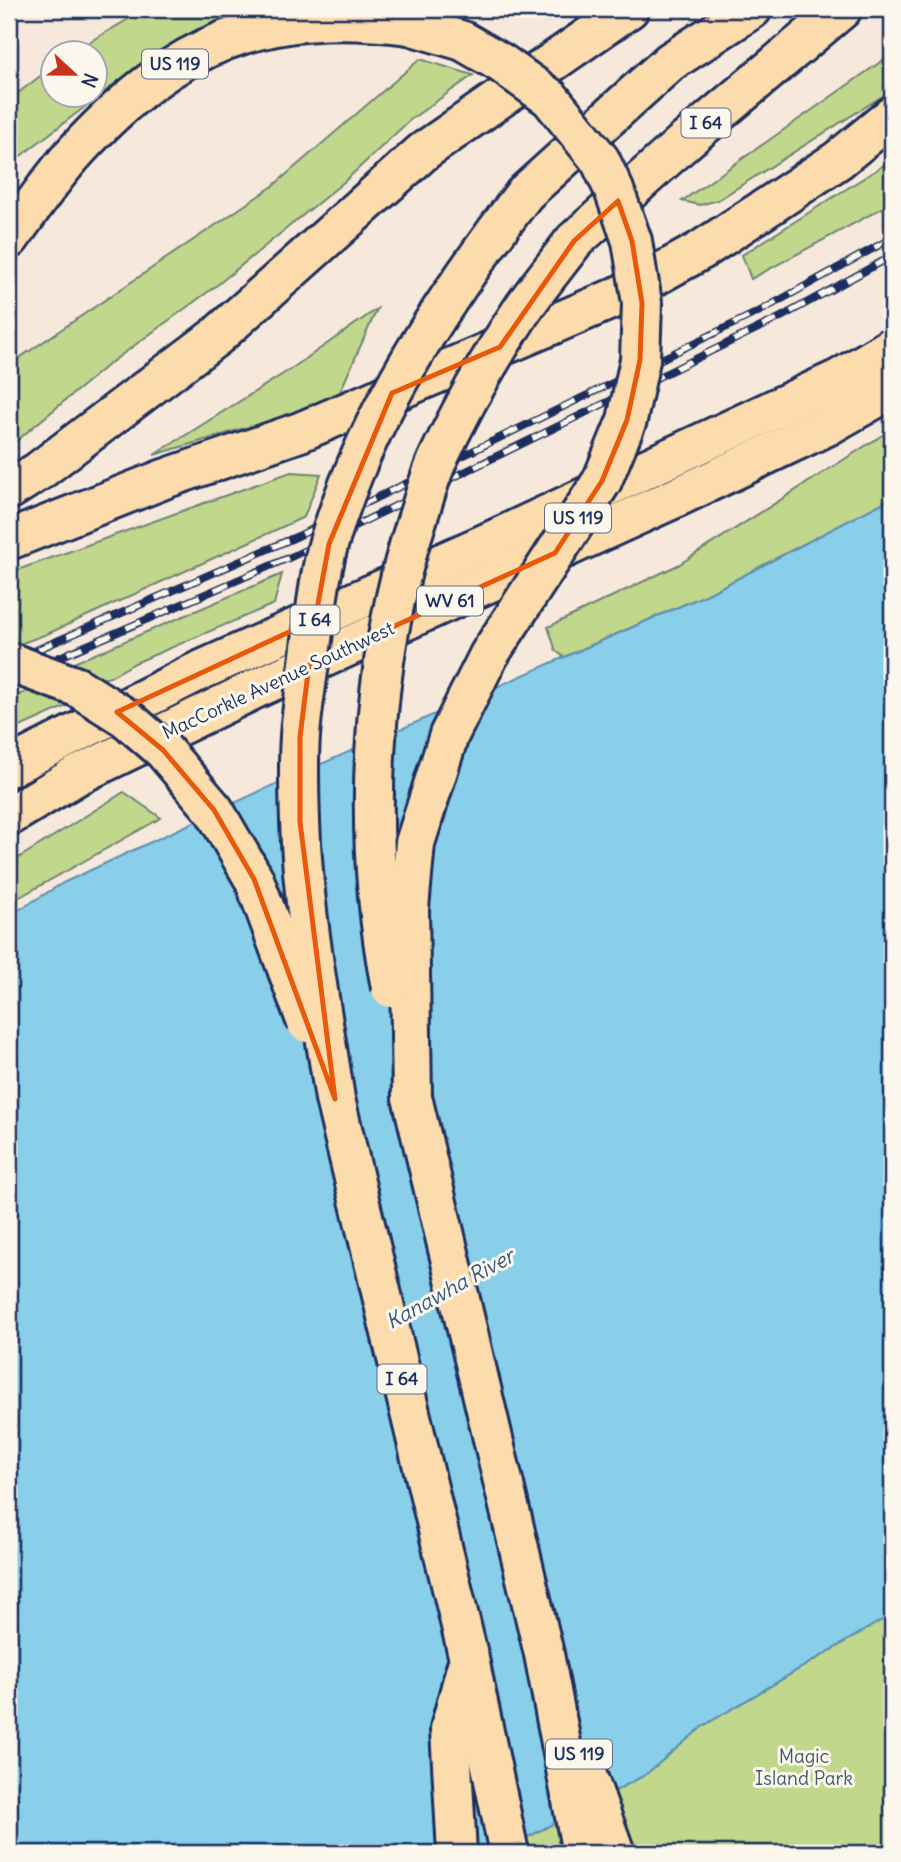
<svg xmlns="http://www.w3.org/2000/svg" width="901" height="1862" viewBox="0 0 901 1862" font-family="Delius,sans-serif">
<rect width="100%" height="100%" fill="#f6e9db"/>
<filter id="ink" filterUnits="userSpaceOnUse"><feTurbulence type="fractalNoise" baseFrequency=".0143" numOctaves="2"/><feDisplacementMap in="SourceGraphic" scale="14" xChannelSelector="R" yChannelSelector="G"/><feConvolveMatrix kernelMatrix="1 2 1 2 8 2 1 2 1" color-interpolation-filters="sRGB"/></filter>
<g filter="url(#ink)">
<g fill="#c1d78c" stroke="#6e8375" stroke-width="2">
<polygon points="146,9 245,9 116,83 9,165 9,100 52,67 52,94 94,94 94,52 72,52"/>
<polygon points="892,54 892,90 718,200 700,205 682,201"/>
<polygon points="420,59 473,75 410,120 345,181 216,286 109,364 9,447 9,365 273,186"/>
<polygon points="892,160 892,203 751,279 742,255"/>
<polygon points="377,309 336,401 154,455 291,369"/>
<polygon points="892,429 892,498 708,594 564,657 556,651 548,627 678,565"/>
<polygon points="291,472 321,474 304,517 47,634 14,646 9,645 9,573"/>
<polygon points="282,574 274,604 135,663 110,677 101,679 69,665"/>
<polygon points="27,691 69,705 9,732 9,700"/>
<polygon points="124,792 161,818 9,903 9,864"/>
<polygon points="892,1614 892,1853 498,1853 645,1775 703,1726"/>
</g>
<polygon fill="#89cfea" stroke="#5d8fb2" stroke-width="2" points="892,498 892,1614 703,1726 645,1775 498,1853 9,1853 9,916 63,883 269,787 708,594"/>
<g fill="none" stroke-linecap="round" stroke-linejoin="round">
<g stroke="#1b2f5e" stroke-width="44">
<g id="primary">
<polyline points="9,767 197,672 491,541 839,379 892,347"/>
<polyline points="9,816 76,776 255,689 673,499 829,425 892,389"/>
</g>
</g>
<g stroke="#1b2f5e" stroke-width="44">
<g id="highway">
<polyline points="525,193 670,62 752,9"/>
<path d="M 9,239 C 31,209 52,177 77,150 C 176,43 263,6 409,25"/>
<polyline points="574,241 683,143 842,9"/>
<polyline points="9,490 39,471 217,336 424,151 629,9"/>
<polyline points="9,540 164,479 300,432 617,297 700,251 769,206 838,160 892,116"/>
<polyline points="412,1097 544,1654 582,1853"/>
<polyline points="335,1099 469,1659 509,1853"/>
<polyline points="586,1773 615,1853"/>
<polyline points="457,1853 450,1729 466,1668"/>
</g>
</g>
<use href="#primary" stroke="#fcdcac" stroke-width="38"/>
<use href="#highway" stroke="#fcdcac" stroke-width="38"/>
<g stroke="#1b2f5e" stroke-width="8">
<g id="rail">
<polyline points="9,662 298,536 762,310 892,238"/>
<polyline points="9,679 293,556 781,317 892,256"/>
</g>
</g>
<use href="#rail" stroke="#fbf7ec" stroke-width="5" stroke-dasharray="16" stroke-linecap="butt"/>
<g stroke="#1b2f5e" stroke-width="44" stroke-linecap="butt">
<g id="highway-bridge">
<polyline points="409,25 463,41 501,63 550,98 600,160 614,190 632,241 642,303 640,360 627,420 602,481 489,655 449,735 415,843 409,908 412,1097"/>
<polyline points="9,662 77,687 126,718 163,750 214,810 254,879 307,1023"/>
<path d="M 391,988 C 362,836 369,664 418,517 C 424,499 429,479 437,461 C 460,411 489,360 520,313 C 536,289 556,265 574,241"/>
<path d="M 335,1099 C 321,1007 303,914 300,821 C 299,793 298,764 300,736 C 302,706 308,676 311,647 C 316,612 319,576 329,542 C 367,413 444,299 525,193"/>
</g>
</g>
<use href="#highway-bridge" stroke="#fcdcac" stroke-width="38"/>
</g>
</g>
<path fill="none" stroke="#e8590c" stroke-width="5" stroke-linejoin="round" d="M 618,201 L 632,241 L 642,303 L 640,360 L 627,420 L 602,481 L 555,553 L 309,665 L 300,737 L 300,822 L 335,1099 L 254,879 L 214,810 L 163,750 L 117,712 L 315,620 L 329,544 L 392,393 L 500,347 L 574,241 Z"/>
<g text-anchor="middle" stroke-width="6" stroke-linejoin="round" paint-order="stroke">
<g fill="#fbf7ec" stroke="#5e6b89" stroke-width="2">
<rect x="142" y="49.5" width="66" height="29" rx="5"/>
<rect x="681.5" y="108.5" width="49" height="29" rx="5"/>
<rect x="545" y="503.5" width="66" height="29" rx="5"/>
<rect x="417" y="586.5" width="66" height="29" rx="5"/>
<rect x="290.5" y="605.5" width="49" height="29" rx="5"/>
<rect x="377.5" y="1364.5" width="49" height="29" rx="5"/>
<rect x="546" y="1739.5" width="66" height="29" rx="5"/>
</g>
<g font-size="18" font-weight="bold" fill="#1b2f5e">
<text x="175" y="70">US 119</text>
<text x="706" y="129">I 64</text>
<text x="578" y="524">US 119</text>
<text x="450" y="607">WV 61</text>
<text x="315" y="626">I 64</text>
<text x="402" y="1385">I 64</text>
<text x="579" y="1760">US 119</text>
</g>
<g font-size="19" fill="#1b2f5e" stroke="#fbf7ec">
<text transform="translate(278 680) rotate(-25)" y="7">MacCorkle Avenue Southwest</text>
</g>
<g font-size="19" fill="#44596a" stroke="#fbf7ec">
<text x="804" y="1763">Magic<tspan x="804" dy="22">Island Park</tspan></text>
</g>
<g font-size="21" font-style="italic" fill="#365781" stroke="#fbf7ec">
<text transform="translate(450 1289) rotate(-29)" y="7">Kanawha River</text>
</g>
</g>
<rect width="901" height="1862" fill="none" stroke="#fbf7ec" stroke-width="35"/>
<rect x="18" y="18" width="866" height="1827" fill="none" stroke="#1b2f5e" stroke-width="2.5" filter="url(#ink)"/>
<g transform="translate(74 74) rotate(112)"><circle r="33" fill="#fbf7ec" stroke="#a1a7b3" stroke-width="2"/>
<path d="M0-5L12 26L0 18L-12 26Z" fill="#c8321e"/>
<text y="-10" font-size="19" font-weight="bold" text-anchor="middle" fill="#1b2f5e">N</text>
</g>
</svg>
